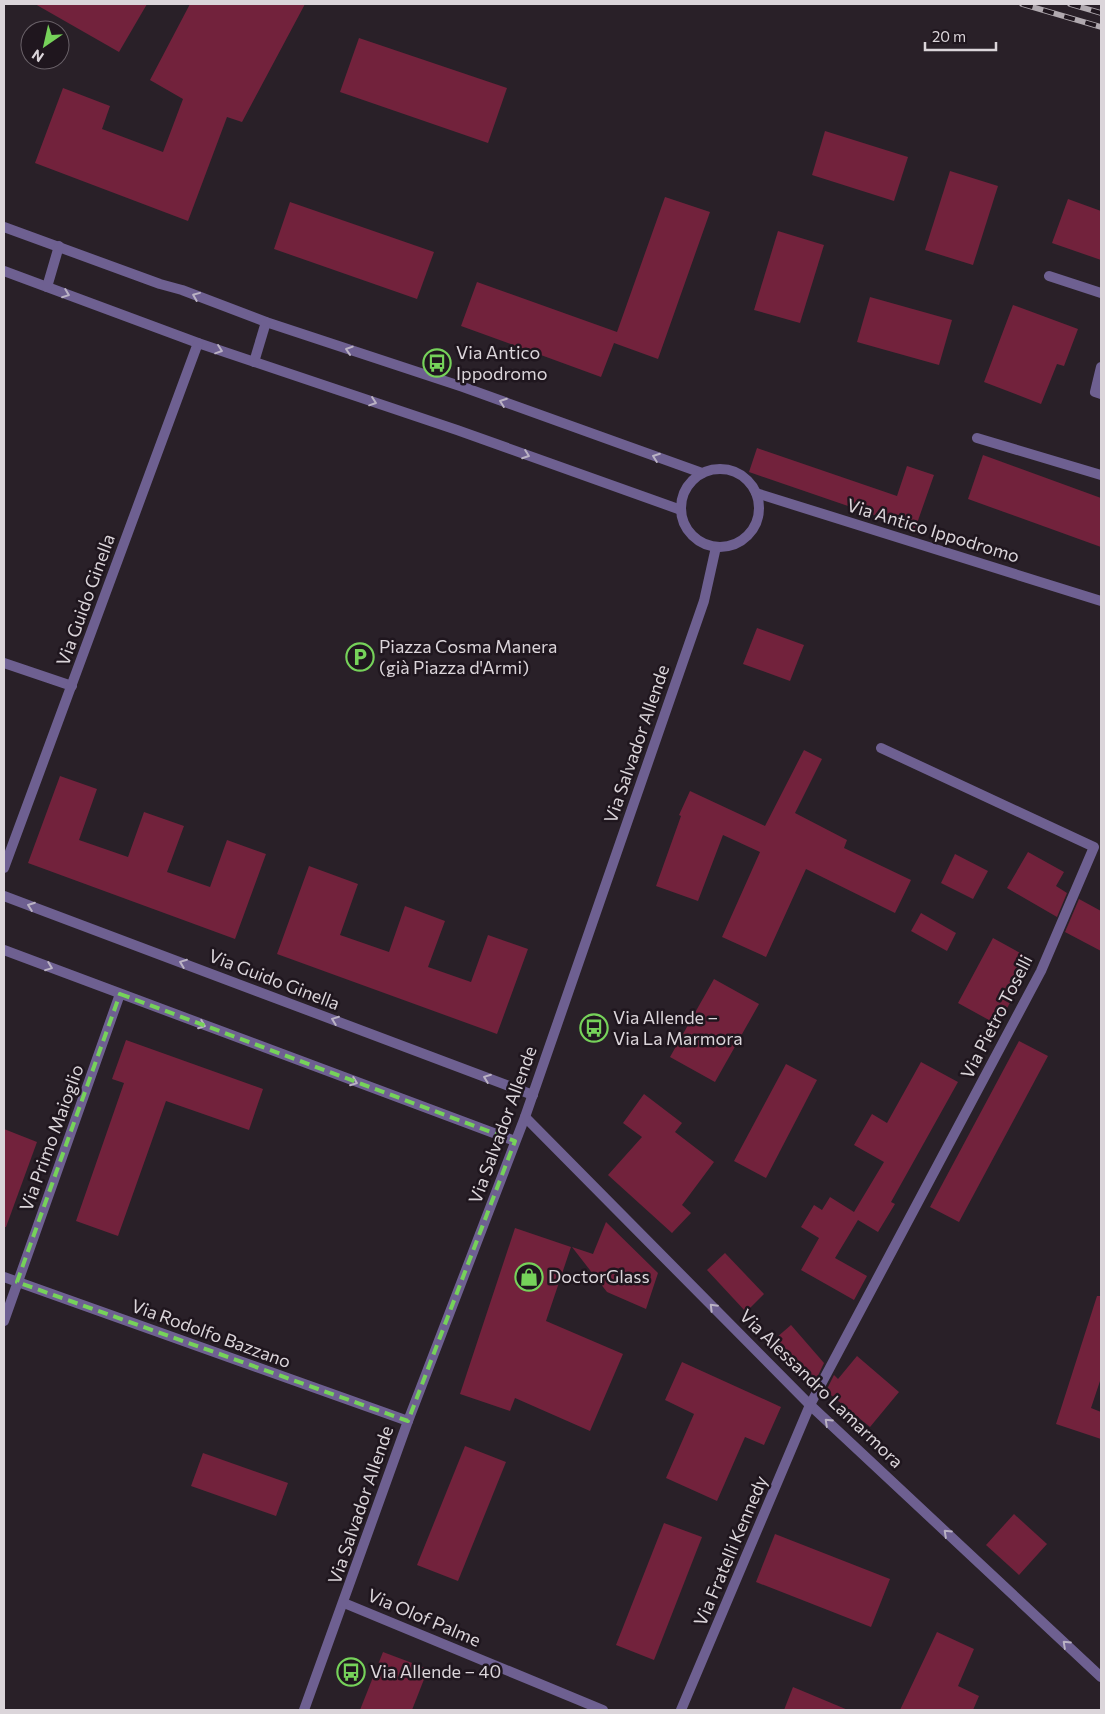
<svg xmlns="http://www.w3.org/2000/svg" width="1105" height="1714" viewBox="0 0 1105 1714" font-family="Commissioner,sans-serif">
<rect width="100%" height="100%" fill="#292028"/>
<g fill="#72223c">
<polygon points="35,4 147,4 119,52"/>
<polygon points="190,4 305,4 242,122 227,117 188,221 35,163 63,88 110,106 102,129 163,152 183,99 150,80"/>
<polygon points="359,38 507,88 488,143 340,92"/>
<polygon points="825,131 908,157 894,201 812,175"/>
<polygon points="950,171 998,186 973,265 925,250"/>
<polygon points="665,197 710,212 658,359 614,343 601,377 461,326 477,282 617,332"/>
<polygon points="1068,199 1101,211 1101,260 1052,243"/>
<polygon points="290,202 434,252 417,299 274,249"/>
<polygon points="778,231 824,245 800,323 754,310"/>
<polygon points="870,297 952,320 939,365 857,342"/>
<polygon points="1013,305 1078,329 1064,366 1057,364 1041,404 984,382"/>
<polygon points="757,448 897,496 907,466 934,475 915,529 749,472"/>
<polygon points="983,455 1101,498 1101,547 968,499"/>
<polygon points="757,628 804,645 790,681 743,664"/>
<polygon points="804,750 822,759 795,813 847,840 844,848 911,880 895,913 806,869 766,957 722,937 760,852 723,835 698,901 656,886 681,816 679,815 690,791 765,826"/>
<polygon points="60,776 97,789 79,840 128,857 144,812 184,826 167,872 210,887 227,840 266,854 235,939 28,863"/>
<polygon points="1028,852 1064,872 1056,886 1067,893 1057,917 1007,888"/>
<polygon points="955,854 988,871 973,899 941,883"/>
<polygon points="309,866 358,884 340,935 389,952 405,906 445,921 428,967 471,982 488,935 528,949 497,1034 277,954"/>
<polygon points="1079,899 1101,911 1101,951 1065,932"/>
<polygon points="921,913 956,933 947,951 911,931"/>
<polygon points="993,938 1033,960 998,1025 958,1003"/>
<polygon points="714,979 759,1004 715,1082 670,1057"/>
<polygon points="126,1040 263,1089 249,1130 166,1101 118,1236 76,1221 124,1083 112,1079"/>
<polygon points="1019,1041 1048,1056 959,1222 930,1207"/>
<polygon points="921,1062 958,1082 891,1202 895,1204 878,1232 858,1220 835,1258 867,1276 854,1300 801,1270 819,1238 801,1227 814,1205 822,1210 830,1197 854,1212 884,1162 854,1145 872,1114 887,1123"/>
<polygon points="786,1064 817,1080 766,1178 734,1161"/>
<polygon points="644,1094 682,1123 675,1132 714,1162 682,1205 691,1213 672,1233 608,1175 642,1137 623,1123"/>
<polygon points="4,1129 37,1142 6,1227 4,1227"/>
<polygon points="606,1222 658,1273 646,1309 607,1292 572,1247 593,1254"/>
<polygon points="515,1228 571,1247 546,1321 623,1354 590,1431 515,1398 510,1411 460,1394"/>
<polygon points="725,1253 764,1294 746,1312 707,1270"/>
<polygon points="1097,1296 1101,1296 1101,1378 1091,1408 1101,1412 1101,1439 1056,1424"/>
<polygon points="791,1325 824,1363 815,1382 776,1338"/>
<polygon points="857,1356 899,1392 870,1427 826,1391 834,1375 838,1379"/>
<polygon points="682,1362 781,1407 764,1445 745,1437 717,1501 666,1478 694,1414 665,1400"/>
<polygon points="465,1446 506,1462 458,1581 417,1565"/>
<polygon points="203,1453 288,1483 276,1516 191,1486"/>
<polygon points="1014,1514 1047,1544 1019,1575 986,1545"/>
<polygon points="664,1523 702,1537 654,1660 616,1645"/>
<polygon points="775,1534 890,1579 871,1627 756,1582"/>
<polygon points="937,1632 974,1649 958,1686 979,1696 973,1710 900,1710"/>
<polygon points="383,1652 428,1669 412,1710 360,1710"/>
<polygon points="793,1687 848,1710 784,1710"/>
</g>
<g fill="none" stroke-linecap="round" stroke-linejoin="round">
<g stroke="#6e6091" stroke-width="10">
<polyline points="1101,367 1095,392 1101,394"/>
<polyline points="977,438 1101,475"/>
<polyline points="4,663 72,686"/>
</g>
<g stroke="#6e6091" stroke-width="10">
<polyline points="4,227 160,284 182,290 266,322 463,387 702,473"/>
<polyline points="4,271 198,343 457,430 681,510"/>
<polyline points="1049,276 1101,293"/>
<polyline points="47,287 59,246"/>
<polyline points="254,362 266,322"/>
<circle cx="720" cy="508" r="39"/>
<polyline points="756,493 1101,601"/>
<polyline points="4,868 198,343"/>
<polyline points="4,896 533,1095"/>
<polyline points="4,950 515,1141"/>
<polyline points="525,1117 810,1405 1101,1677"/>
<polyline points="4,1277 408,1421"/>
<polyline points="4,1321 120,994"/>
<polyline points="344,1603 603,1710"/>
<polyline points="304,1710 408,1421 525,1117 704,601 716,547"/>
<polyline points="681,1710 810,1405 1041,971 1094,847 881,748"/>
</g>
<g stroke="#b0a9af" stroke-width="5.5">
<g id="rail">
<polyline points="1022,4 1101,27"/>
<polyline points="1070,4 1101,13"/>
</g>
</g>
<use href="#rail" stroke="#1f161e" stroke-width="4" stroke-dasharray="11" stroke-linecap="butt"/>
</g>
<defs><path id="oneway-chevron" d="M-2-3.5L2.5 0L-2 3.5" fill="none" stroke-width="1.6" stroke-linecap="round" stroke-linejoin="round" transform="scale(1.25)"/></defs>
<g stroke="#bab2c4">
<use href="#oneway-chevron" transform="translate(66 294) rotate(21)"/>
<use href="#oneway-chevron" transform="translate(196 296) rotate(-158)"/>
<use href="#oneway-chevron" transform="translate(219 350) rotate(19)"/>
<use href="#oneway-chevron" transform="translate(349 350) rotate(-162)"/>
<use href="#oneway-chevron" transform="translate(373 402) rotate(19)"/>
<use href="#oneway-chevron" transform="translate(503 402) rotate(-160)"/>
<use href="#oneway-chevron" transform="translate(526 455) rotate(20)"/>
<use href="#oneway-chevron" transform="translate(656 457) rotate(-160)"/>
<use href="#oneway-chevron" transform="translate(31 906) rotate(-160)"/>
<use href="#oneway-chevron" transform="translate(183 963) rotate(-159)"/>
<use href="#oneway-chevron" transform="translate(49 967) rotate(21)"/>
<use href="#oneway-chevron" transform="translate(335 1020) rotate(-159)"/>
<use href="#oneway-chevron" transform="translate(202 1025) rotate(21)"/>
<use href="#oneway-chevron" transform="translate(487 1078) rotate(-159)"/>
<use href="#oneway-chevron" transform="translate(354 1082) rotate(21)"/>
<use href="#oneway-chevron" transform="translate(713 1307) rotate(-135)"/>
<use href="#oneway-chevron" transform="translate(828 1422) rotate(-137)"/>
<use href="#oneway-chevron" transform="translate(947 1533) rotate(-137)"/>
<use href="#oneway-chevron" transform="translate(1066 1644) rotate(-137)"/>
</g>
<path fill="none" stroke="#76d25a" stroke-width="4" stroke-dasharray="10 6" stroke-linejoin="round" d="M 120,994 L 515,1141 L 408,1421 L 17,1282 Z"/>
<defs>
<g id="bus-ring" transform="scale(1.4375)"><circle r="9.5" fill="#1f161e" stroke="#76d25a" stroke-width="1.5"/><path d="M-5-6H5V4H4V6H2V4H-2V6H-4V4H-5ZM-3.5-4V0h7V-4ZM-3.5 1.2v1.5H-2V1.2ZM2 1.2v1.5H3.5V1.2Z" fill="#76d25a"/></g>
<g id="parking-ring" transform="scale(1.4375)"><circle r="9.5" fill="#1f161e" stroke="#76d25a" stroke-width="1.5"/><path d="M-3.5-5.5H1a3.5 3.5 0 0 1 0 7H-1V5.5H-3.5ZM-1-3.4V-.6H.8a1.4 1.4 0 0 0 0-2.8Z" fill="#76d25a"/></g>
<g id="shop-ring" transform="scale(1.4375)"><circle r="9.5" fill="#1f161e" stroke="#76d25a" stroke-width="1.5"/><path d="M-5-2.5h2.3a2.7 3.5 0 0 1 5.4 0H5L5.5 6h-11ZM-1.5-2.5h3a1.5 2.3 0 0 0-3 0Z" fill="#76d25a"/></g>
</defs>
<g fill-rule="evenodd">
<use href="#bus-ring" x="437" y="363"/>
<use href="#parking-ring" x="360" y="657"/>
<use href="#bus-ring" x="594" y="1028"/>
<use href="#shop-ring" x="529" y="1277"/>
<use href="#bus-ring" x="351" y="1672"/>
</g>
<g text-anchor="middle" stroke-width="5" stroke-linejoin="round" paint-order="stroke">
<g font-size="18" fill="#dbd5da" stroke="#1f161e" text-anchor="start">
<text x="456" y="359">Via Antico<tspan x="456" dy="21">Ippodromo</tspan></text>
<text x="379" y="653">Piazza Cosma Manera<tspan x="379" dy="21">(già Piazza d'Armi)</tspan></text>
<text x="613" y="1024">Via Allende –<tspan x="613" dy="21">Via La Marmora</tspan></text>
<text x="548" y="1283">DoctorGlass</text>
<text x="370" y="1678">Via Allende – 40</text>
</g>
<g font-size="18" fill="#dbd5da" stroke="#1f161e">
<text transform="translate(933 531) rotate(17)" y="6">Via Antico Ippodromo</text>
<text transform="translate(86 600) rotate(-70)" y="6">Via Guido Ginella</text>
<text transform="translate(637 744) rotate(-71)" y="6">Via Salvador Allende</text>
<text transform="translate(274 980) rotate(21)" y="6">Via Guido Ginella</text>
<text transform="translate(997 1017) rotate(-63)" y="6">Via Pietro Toselli</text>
<text transform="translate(503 1125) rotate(-70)" y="6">Via Salvador Allende</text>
<text transform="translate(52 1138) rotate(-70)" y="6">Via Primo Maioglio</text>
<text transform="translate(211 1334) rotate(20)" y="6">Via Rodolfo Bazzano</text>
<text transform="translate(821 1389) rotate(44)" y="6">Via Alessandro Lamarmora</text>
<text transform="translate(361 1505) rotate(-71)" y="6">Via Salvador Allende</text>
<text transform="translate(731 1551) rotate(-67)" y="6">Via Fratelli Kennedy</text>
<text transform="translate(424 1618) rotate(23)" y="6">Via Olof Palme</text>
</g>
</g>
<rect width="1105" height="1714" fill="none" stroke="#dbd5da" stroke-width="10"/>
<g transform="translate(45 45) rotate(214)"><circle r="24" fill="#1f161e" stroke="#6a6269"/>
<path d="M0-4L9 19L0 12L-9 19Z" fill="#76d25a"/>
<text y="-8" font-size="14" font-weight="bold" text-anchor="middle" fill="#dbd5da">N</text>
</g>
<path d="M925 42v8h71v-8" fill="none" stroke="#dbd5da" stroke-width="2.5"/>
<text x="932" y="42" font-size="15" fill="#dbd5da" stroke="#1f161e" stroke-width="4" paint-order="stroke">20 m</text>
</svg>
